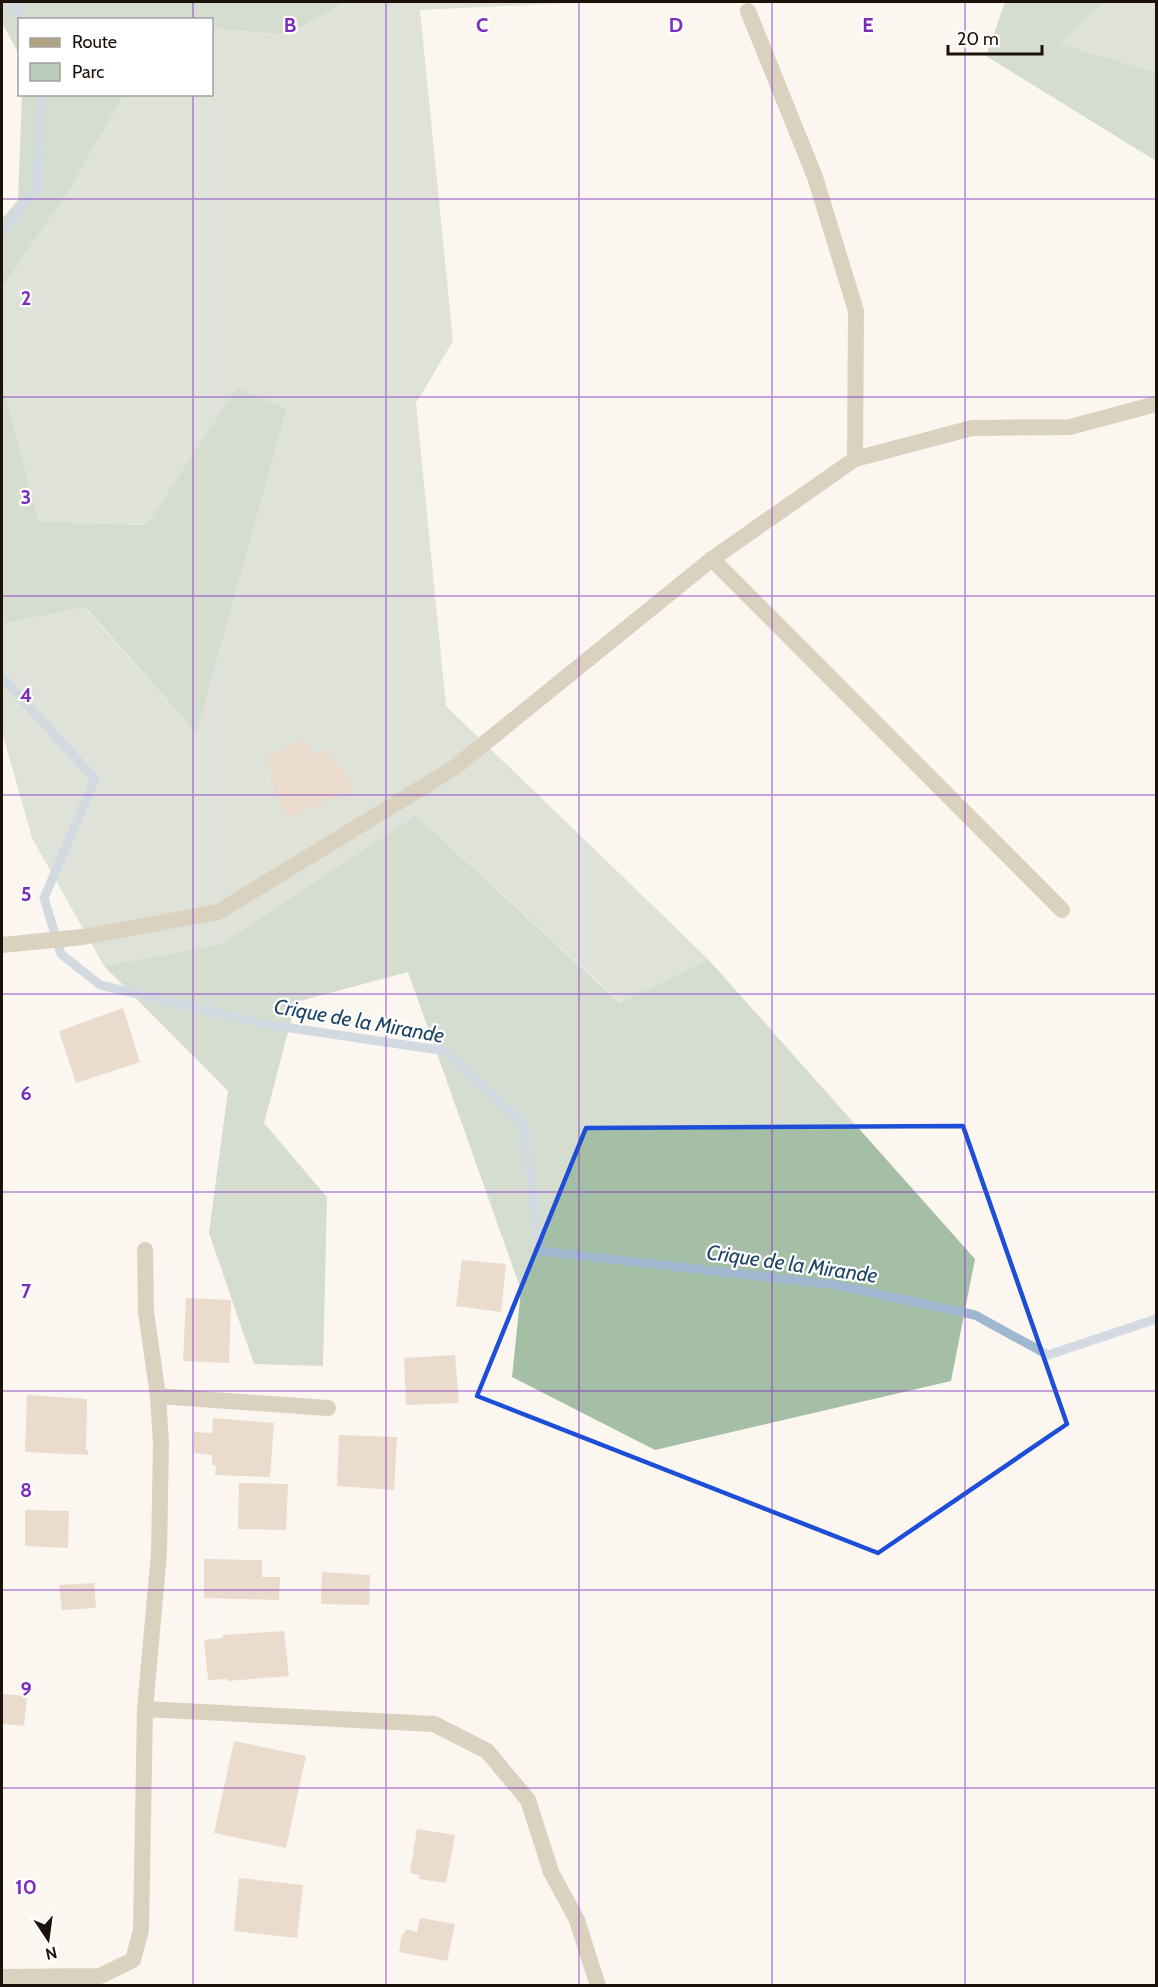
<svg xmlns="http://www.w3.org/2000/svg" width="1158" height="1987" viewBox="0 0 1158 1987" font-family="Cabin,sans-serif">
<rect width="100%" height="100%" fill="#fcf6f1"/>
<g fill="#bbcbbc">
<polygon points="346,2 591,2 420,10 453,341 416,403 446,706 708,959 621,1003 416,815 223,945 104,966 32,838 2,732 2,624 84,607 195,732 287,410 237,389 146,525 39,521 2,380 2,288 70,189 124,95 212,94 212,29 288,35"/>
<polygon points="1104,2 1156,2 1156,72 1061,44"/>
</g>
<g fill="#a5bea6">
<polygon points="2,2 346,2 288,35 212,29 212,20 20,20 19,54 2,23"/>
<polygon points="1005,2 1104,2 1061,44 1156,72 1156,161 986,56"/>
<polygon points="22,95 124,95 70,189 2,288 2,219 18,200"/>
<polygon points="2,381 39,521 146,525 237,388 287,409 196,733 85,607 2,624"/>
<polygon points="416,815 620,1003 708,959 975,1259 951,1381 655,1450 512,1377 521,1290 408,972 296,1002 264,1123 327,1197 323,1366 254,1364 209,1233 228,1091 104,966 223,944"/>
</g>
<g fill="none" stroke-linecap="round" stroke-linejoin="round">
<g stroke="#9fb7cf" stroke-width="9">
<polyline points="14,2 20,20"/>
<polyline points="2,233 38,185 41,94"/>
<polyline points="2,677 95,779 44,898 61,954 100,985 264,1024 446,1051 524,1125 540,1251 836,1285 975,1315 1048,1355 1156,1319"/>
</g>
</g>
<g fill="#d4baa3">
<polygon points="305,739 314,755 328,748 337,767 341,765 353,789 288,819 269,777 273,775 265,757"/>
<polygon points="123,1008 140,1062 76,1083 59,1031"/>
<polygon points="462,1260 506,1264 501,1312 456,1306"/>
<polygon points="186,1298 231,1300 229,1363 183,1361"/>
<polygon points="455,1355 459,1403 406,1405 404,1358"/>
<polygon points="27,1395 87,1399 86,1450 88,1450 88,1455 25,1452"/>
<polygon points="213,1418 274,1423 270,1477 215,1475 216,1466 212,1465 212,1455 194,1453 194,1432 212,1433"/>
<polygon points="339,1435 397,1437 394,1490 337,1486"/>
<polygon points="239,1483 288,1484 286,1530 238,1529"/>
<polygon points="25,1510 69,1511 68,1548 25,1546"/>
<polygon points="204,1559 262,1560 262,1577 280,1577 279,1600 204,1598"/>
<polygon points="322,1572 370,1575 369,1605 321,1604"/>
<polygon points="94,1583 96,1608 62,1610 59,1585"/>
<polygon points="284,1631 289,1676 227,1681 227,1679 208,1680 204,1640 223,1638 223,1635"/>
<polygon points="2,1694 27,1696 24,1726 2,1724"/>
<polygon points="234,1741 306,1756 286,1848 214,1833"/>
<polygon points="417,1829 455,1835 446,1883 419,1879 420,1875 410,1873"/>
<polygon points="239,1878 303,1885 297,1938 234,1931"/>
<polygon points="420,1918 455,1924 447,1961 399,1952 402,1933 404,1934 406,1929 417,1932"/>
</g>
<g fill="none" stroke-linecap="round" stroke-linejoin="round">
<g stroke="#b1a484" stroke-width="16">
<polyline points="748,11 815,177 856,311 855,459"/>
<polyline points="712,559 1062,910"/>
<polyline points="2,945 83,937 218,912 454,768 712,559 855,459 972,428 1070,427 1156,404"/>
<polyline points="158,1396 328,1408"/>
<polyline points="145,1709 434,1724 487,1751 528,1800 551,1872 577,1920 598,1986"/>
<polyline points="2,1977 100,1976 133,1960 141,1930 145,1709 159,1553 161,1443 158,1396 146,1312 145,1250"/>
</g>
</g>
<path d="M0 0H1158V1987H0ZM 963,1126 L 1067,1424 L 878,1553 L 477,1396 L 586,1128 Z" fill="#fcf6f1" fill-opacity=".55" fill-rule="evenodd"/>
<path fill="none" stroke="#1d4ed8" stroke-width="4.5" stroke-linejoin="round" d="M 963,1126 L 1067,1424 L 878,1553 L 477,1396 L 586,1128 Z"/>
<path fill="none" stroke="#7b2cbf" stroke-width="1.5" stroke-opacity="0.55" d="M 193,2 L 193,20M 386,2 L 386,1986M 579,2 L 579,1986M 772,2 L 772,1986M 965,2 L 965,1986M 193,94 L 193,1986M 2,199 L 1156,199M 2,397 L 1156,397M 2,596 L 1156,596M 2,795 L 1156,795M 2,994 L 1156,994M 2,1192 L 1156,1192M 2,1391 L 1156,1391M 2,1590 L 1156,1590M 2,1788 L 1156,1788"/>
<g text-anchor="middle" stroke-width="4.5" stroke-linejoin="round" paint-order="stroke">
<g font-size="21" font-style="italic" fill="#1f4466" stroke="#fff">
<text transform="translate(359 1021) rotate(10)" y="7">Crique de la Mirande</text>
<text transform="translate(792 1264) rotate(8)" y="7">Crique de la Mirande</text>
</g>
</g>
<g font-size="20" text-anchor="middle" font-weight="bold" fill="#7b2cbf" stroke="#fff" stroke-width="4.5" stroke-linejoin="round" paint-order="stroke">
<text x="290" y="32">B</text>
<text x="482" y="32">C</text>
<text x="676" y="32">D</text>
<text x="868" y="32">E</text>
<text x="26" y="305">2</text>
<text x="26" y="504">3</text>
<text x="26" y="702">4</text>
<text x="26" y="901">5</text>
<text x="26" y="1100">6</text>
<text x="26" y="1298">7</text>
<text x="26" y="1497">8</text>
<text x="26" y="1696">9</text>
<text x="26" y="1894">10</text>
</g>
<rect width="1158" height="1987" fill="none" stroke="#1c1209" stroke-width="6"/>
<rect x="18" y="18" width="195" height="78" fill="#ffffff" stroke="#a4a09d" stroke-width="1.5"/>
<rect x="30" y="38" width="30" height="9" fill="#b1a484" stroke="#a4a09d" stroke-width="1.5"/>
<text x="72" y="48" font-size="18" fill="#1c1209">Route</text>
<rect x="30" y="63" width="30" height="18" fill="#bbcbbc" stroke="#a4a09d" stroke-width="1.5"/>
<text x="72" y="78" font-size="18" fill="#1c1209">Parc</text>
<g transform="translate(48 1939) rotate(167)" stroke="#ffffff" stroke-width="4.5" paint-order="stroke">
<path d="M0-4.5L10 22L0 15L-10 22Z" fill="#1c1209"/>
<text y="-9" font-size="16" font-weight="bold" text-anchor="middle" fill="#1c1209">N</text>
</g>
<path d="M948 45v9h94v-9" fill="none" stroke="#1c1209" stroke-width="3"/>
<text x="957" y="45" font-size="18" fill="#1c1209" stroke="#ffffff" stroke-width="4.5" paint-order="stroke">20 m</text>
</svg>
